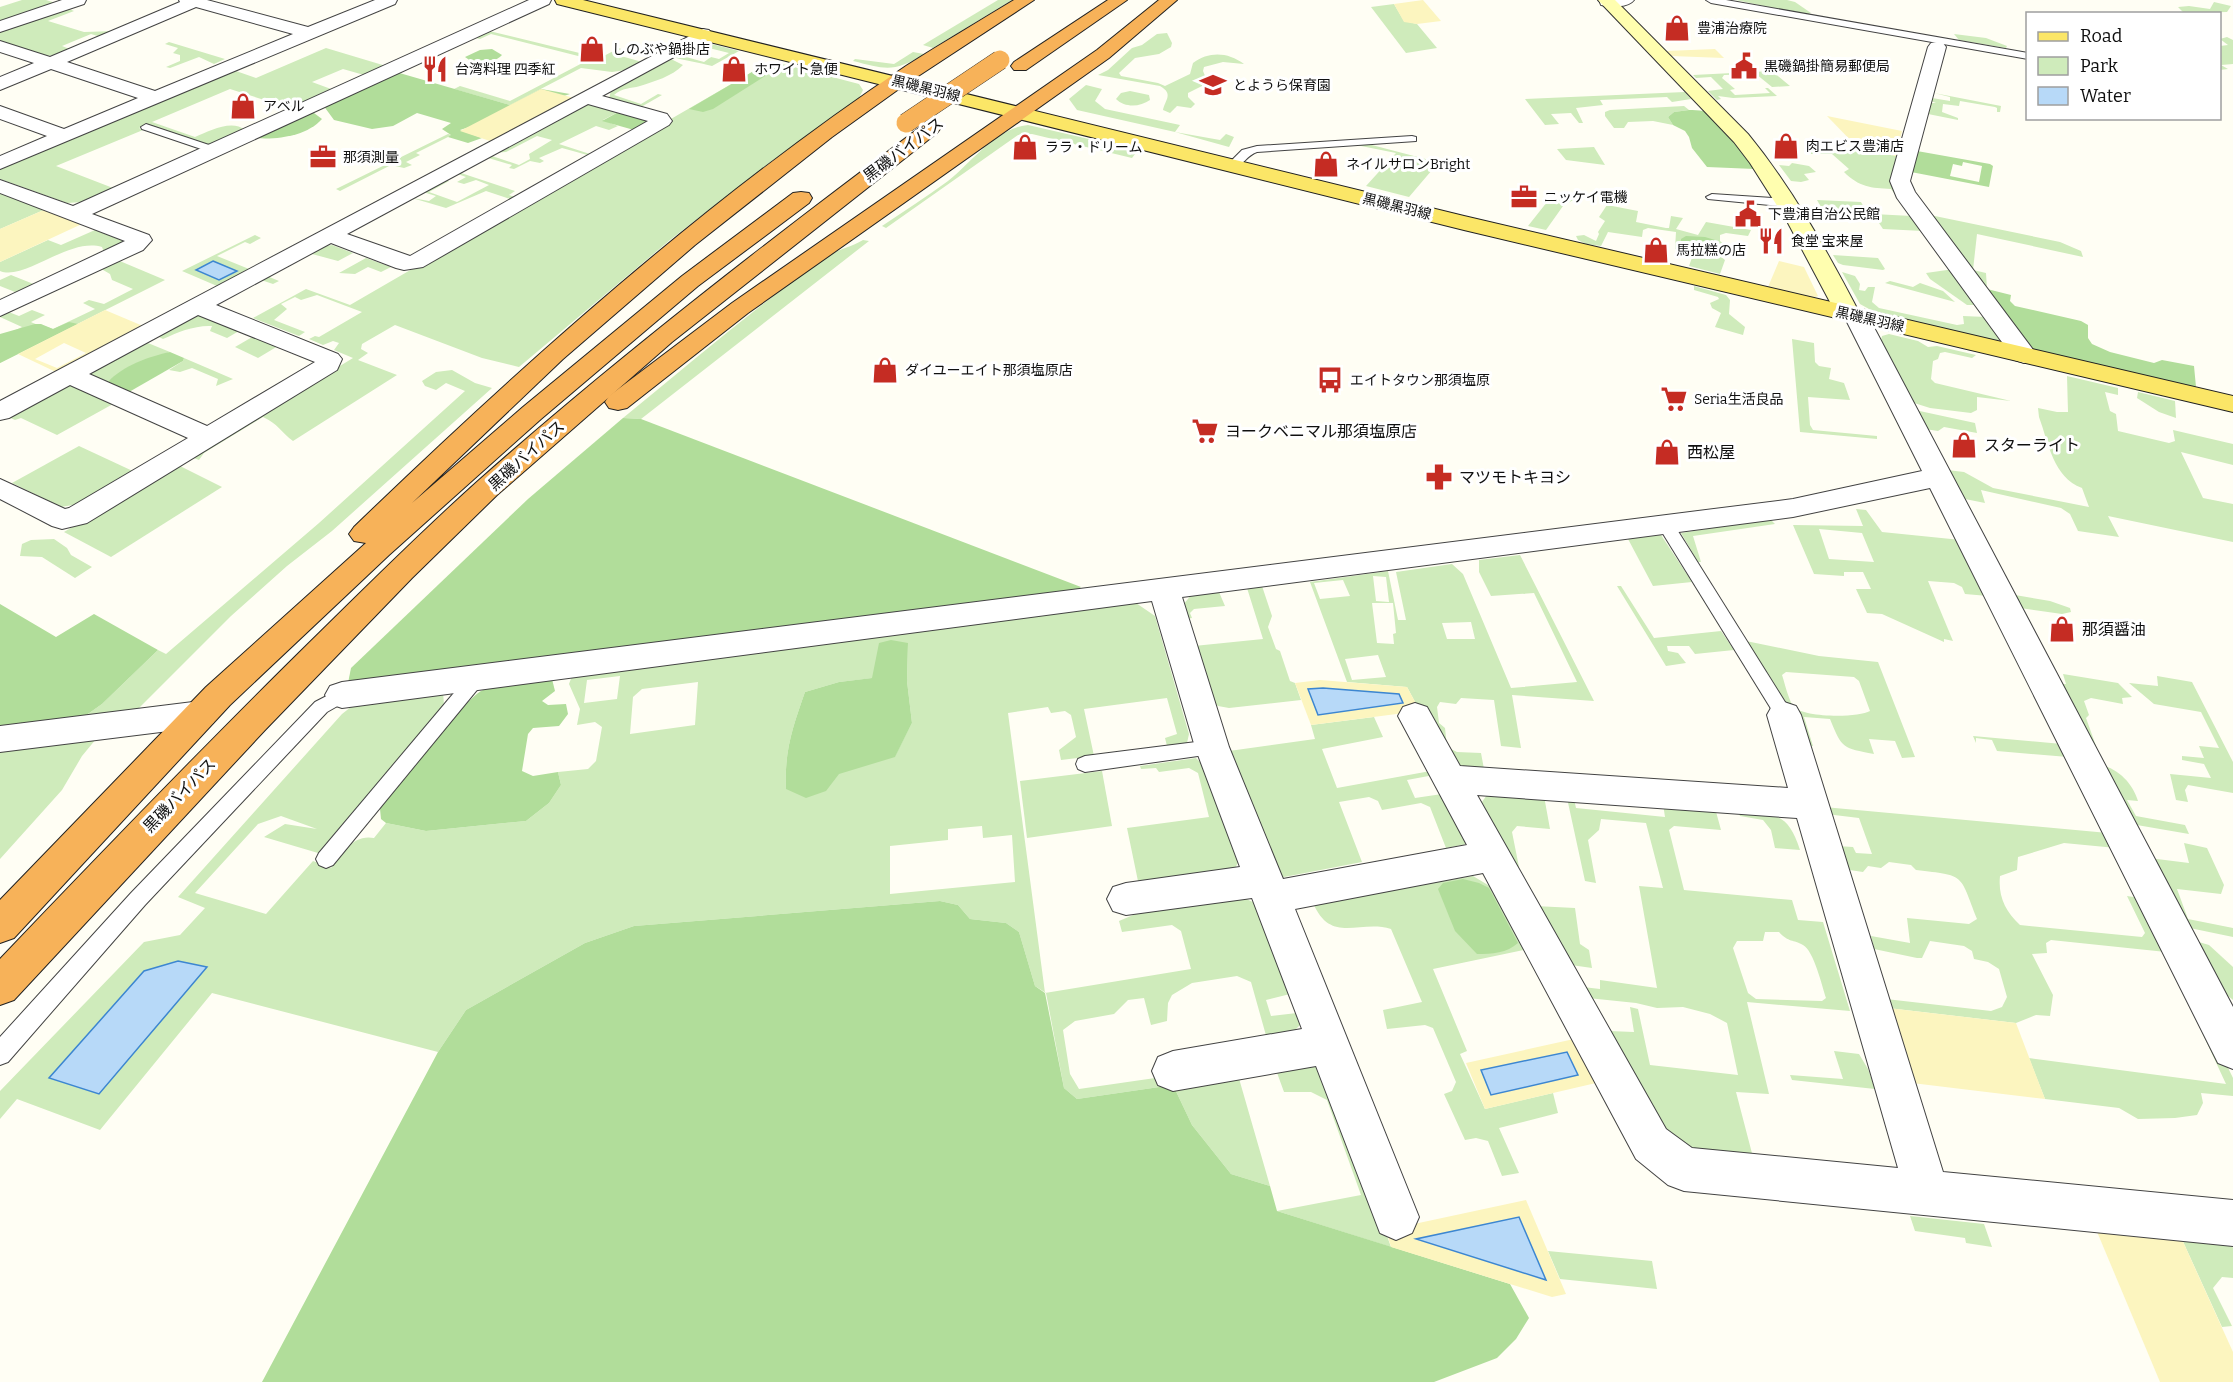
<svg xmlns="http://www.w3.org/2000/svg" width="2233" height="1382" viewBox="0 0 2233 1382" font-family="Bitter,'Noto Sans JP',serif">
<rect width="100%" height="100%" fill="#fffef4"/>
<g fill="#cfebbb" fill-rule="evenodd">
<polygon points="22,0 46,0 59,4 0,24 0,7"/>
<polygon points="998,0 1012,0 933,48 923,45"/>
<polygon points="1736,0 1787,0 1795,2 1811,13 1806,15"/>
<polygon points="2214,2 2231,6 2227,12 2184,13 2178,7 2189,6 2210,9"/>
<polygon points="1394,4 1404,21 1417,24 1437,48 1406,53 1371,7"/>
<path d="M 67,8 L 74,11 L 48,21 L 84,32 L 116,31 L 101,37 L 91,34 L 62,46 L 72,50 C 43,63 28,51 0,41 L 0,31 Z"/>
<polygon points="485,30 600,58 619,48 621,49 614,54 642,62 626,70 612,72 581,68 510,105 454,89 460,86 510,101 590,59 491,34 480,39 472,37"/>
<path d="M 1167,33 L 1172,43 L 1171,47 L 1159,54 L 1135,58 L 1119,73 L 1121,76 L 1158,83 L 1165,86 L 1190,74 L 1193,63 C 1209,51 1228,52 1244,64 L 1223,62 L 1204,67 L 1203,71 L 1208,83 L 1188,93 L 1188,97 L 1195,104 L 1191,108 L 1177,106 L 1170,113 L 1163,110 C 1165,100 1174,94 1160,86 L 1098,75 L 1108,70 L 1132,48 L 1142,45 L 1157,34 Z"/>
<polygon points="1954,34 1986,38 2007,46 2006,48 1959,40"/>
<polygon points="2227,37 2233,40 2233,64 2221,65 2228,69 2220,70 2220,46 2228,45 2220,39"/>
<polygon points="169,42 225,59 214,64 199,57 170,68 166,67 180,61 180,55 173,53 178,48 165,44"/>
<path d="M 708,43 L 739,51 L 712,66 C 698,62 686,61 672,57 L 696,44 ZM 705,47 L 729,53 L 719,59 L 711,57 L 704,62 L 686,57 Z"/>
<path d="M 326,48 L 386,66 L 364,75 L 343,69 L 312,82 L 331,89 L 289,108 L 230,89 L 152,122 L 195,137 C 209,131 232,119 245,130 L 210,146 L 148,124 L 139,128 L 143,130 L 56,166 L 113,188 L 82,202 L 67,203 L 0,179 L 0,167 L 258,61 L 236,71 L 256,78 Z"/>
<path d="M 913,52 L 924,54 C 894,73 885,69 853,61 L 855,59 L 894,64 Z"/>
<path d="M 671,59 L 683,65 C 671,77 655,81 640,86 C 630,89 623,87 614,95 L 641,104 L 658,94 L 662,95 L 641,107 L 609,98 L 611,91 Z"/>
<path d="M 771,61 L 859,84 L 863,90 L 858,100 L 773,160 L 670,240 L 519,367 L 482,358 L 395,325 L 362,344 L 361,349 L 368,353 L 358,360 L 397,375 L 293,441 C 282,433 277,423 263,417 L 204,453 L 199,460 L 191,457 L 353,358 L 334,350 L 339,343 L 333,341 L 323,345 L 309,339 L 315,336 L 319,337 L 362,312 L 317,295 L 301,300 L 295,297 L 281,304 L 287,309 L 274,320 L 305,332 L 299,336 L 253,318 L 306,289 L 350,305 Z"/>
<polygon points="1772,71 1790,86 1772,87 1756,74 1724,75 1722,78 1735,89 1730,90 1735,95 1770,93 1765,88 1768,88 1777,96 1733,98 1718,96 1721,99 1717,100 1708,91 1723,89 1711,77 1696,78 1693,75"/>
<polygon points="1086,85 1102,89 1095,101 1105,109 1180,125 1175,132 1220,140 1226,134 1234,137 1229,147 1175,132 1077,110 1069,99"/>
<path d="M 1130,91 L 1149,95 L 1150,100 C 1140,107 1125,108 1116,99 L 1121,93 Z"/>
<polygon points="1685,92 1691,99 1672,102 1667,97 1600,100 1603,105 1576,108 1583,123 1579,123 1571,113 1551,114 1559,124 1545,125 1525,99"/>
<polygon points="1934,93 2001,106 2000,112 1997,112 1997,108 1995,107 1960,101 1959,106 1943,104 1942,112 1958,118 1958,120 1928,114 1931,103 1936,103 1931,101 1932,98 1950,101 1950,97"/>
<polygon points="595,103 622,110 603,120 618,126 609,130 596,126 559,144 593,155 591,156 562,148 539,158 544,161 540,163 530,161 514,169 509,168 512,165 485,157 489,155 519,165 530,159 529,154 552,140 537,136 506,152 492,153 584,104"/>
<polygon points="1684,106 1689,110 1674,112 1668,117 1673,125 1653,121 1628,122 1624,128 1614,128 1605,116 1605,112 1610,110"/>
<path d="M 1028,125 L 1128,148 L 1134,150 L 1135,154 L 1132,158 L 1032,134 L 1018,135 L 886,228 L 882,226 C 904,211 926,197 948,181 C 972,162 996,128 1028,125 Z"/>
<polygon points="448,134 452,135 416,153 420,155 406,162 412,165 404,168 391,165 340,191 336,189"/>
<polygon points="1368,144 1437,162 1438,163 1409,197 1366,186 1396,153 1356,145"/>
<polygon points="1594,147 1605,165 1566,160 1557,149"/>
<path d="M 1858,148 L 1896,156 L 1892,179 L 1897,197 L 1891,189 C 1871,188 1859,187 1844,172 L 1849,169 L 1832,154 L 1811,154 L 1808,152 Z"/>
<polygon points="480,160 484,160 461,173 515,191 509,195 520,199 516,201 486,191 446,208 412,198 429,201 436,196 423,192 445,180 449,181 429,192 457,202 489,185 476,180 464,184 457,182 466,177 455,173"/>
<polygon points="1792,163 1809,166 1816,172 1804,174 1809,180 1801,182 1791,181 1779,165 1789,166"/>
<polygon points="0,191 46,209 0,229"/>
<polygon points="1551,197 1573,200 1563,206 1546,230 1528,226"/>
<polygon points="1817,200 1861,202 1866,211 1822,209"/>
<polygon points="1607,205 1638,211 1636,222 1666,228 1669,228 1671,216 1683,218 1676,229 1698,235 1706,222 1751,230 1748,236 1726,233 1720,235 1720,241 1726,246 1721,257 1725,260 1720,274 1689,266 1693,255 1675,249 1676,232 1648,228 1643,230 1642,237 1608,232 1601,246 1586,244 1578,240 1576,236 1584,235 1596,241 1599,234 1598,232 1605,221 1599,217"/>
<polygon points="1873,214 1912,216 1923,231 1883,229"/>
<polygon points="1930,215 2060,242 2081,251 2083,257 1977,234 1973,270 1986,273 1987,289"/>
<path d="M 95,230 L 126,242 L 20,294 L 0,286 L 0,280 L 11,275 L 36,285 L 104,252 L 102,247 C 69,237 25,281 0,271 L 0,262 L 48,240 L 61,245 Z"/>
<polygon points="255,235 261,238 250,244 245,242 217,256 249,269 217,286 182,271"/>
<path d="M 863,240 L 869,241 L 641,419 L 623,418 C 691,363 758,304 830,255 C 841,248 852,247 863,240 Z"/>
<polygon points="332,245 353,253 338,261 312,254 267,276 279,281 273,284 258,279 318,247"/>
<polygon points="1833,255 1878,258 1885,269 1883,270 1843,265 1838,263"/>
<polygon points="366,258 391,267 381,272 368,267 355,274 339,273"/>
<path d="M 115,259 L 165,280 L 0,363 L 0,338 L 22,327 L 0,317 L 0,314 L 6,311 L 19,316 L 32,310 L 45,315 L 31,322 C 36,325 46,326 53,329 L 95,309 L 83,303 L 89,300 L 104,304 L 133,289 L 112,280 L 110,274 L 98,267 Z"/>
<polygon points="1947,270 1951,270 1976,305 1967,305 1930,279 1926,273"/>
<polygon points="1842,272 1855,276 1860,284 1859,290 1865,291 1868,287 1875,287 1872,302 1879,308 1957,325 1964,324 1963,316 1986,317 2005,342 1878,314 1860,304"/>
<polygon points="1890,281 1913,287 1920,283 1943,291 1955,302 1885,283"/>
<polygon points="1694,286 1726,295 1730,300 1729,314 1745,327 1743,335 1715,327 1721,313 1712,308 1710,303 1719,299 1718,297 1694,290"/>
<path d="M 202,315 L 239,331 L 227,338 L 210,331 L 212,326 C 195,325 178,332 163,339 L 153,334 L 182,319 Z"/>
<polygon points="1889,334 1918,341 1928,347 1937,346 1976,355 1972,358 1945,352 1940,353 1938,359 1933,361 1931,379 1935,383 2011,401 1977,397 1977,410 1971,413 1930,408 1911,402 1881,340 1882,336"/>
<polygon points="254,336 278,346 258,358 235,347"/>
<polygon points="1792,339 1814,343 1815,362 1819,366 1831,368 1829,379 1844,383 1850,400 1808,397 1810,425 1813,430 1877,436 1877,439 1800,432"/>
<polygon points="143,341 170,352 145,361 109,387 85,376"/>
<polygon points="184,358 233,379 216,386 218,379 192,368 180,372 169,370 183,361"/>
<polygon points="452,370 475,383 492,388 332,531 287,566 231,616 136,711 78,721 102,704 158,650 166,654 319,523 465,391 446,383 436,390 425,386 422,381 436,372"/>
<path d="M 2067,376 L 2118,388 L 2118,395 L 2105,392 L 2110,411 L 2116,414 L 2118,431 L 2169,443 L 2175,441 L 2173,430 L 2233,444 L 2233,465 L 2181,452 L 2203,498 L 2233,504 L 2233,542 L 2108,516 L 2119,537 L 2078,531 L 2070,514 L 2061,508 L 1981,490 L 1985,503 L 1960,498 L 1947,470 L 1964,472 L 1993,488 L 2089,507 L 2082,488 C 2053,477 2049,444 2039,417 L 2038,408 L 2057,412 L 2068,412 Z"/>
<polygon points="75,383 113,404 57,435 21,418 15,420 8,417 0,421 0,417 60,385"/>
<polygon points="2138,392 2175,401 2176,418 2159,412 2137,398"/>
<polygon points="1915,410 1975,423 1977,433 1944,427 1938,431 1925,429"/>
<polygon points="79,446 137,473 84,503 61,507 12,483"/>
<polygon points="178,465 222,487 111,557 64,532"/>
<path d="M 1856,509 L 1866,510 L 1882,532 L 1961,540 L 1988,596 L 1965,594 L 1962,587 L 1954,583 L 1928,581 L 1953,641 L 1944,639 L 1944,642 L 1882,614 L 1867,613 L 1856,589 L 1871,589 L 1863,572 L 1844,572 L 1844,576 L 1814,574 L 1793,525 L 1863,526 ZM 1819,529 L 1862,533 L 1874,562 L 1829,559 Z"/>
<polygon points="1770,519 1775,524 1693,536 1701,562 1698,562 1681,533"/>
<polygon points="1661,535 1692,582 1653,586 1628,539"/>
<polygon points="54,539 67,548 71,555 92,567 75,578 42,557 20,556 22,544 31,540"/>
<path d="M 1520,555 L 1594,701 L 1512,695 L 1521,748 L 1501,746 L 1494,700 L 1461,698 L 1456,704 L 1440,702 L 1437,707 L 1439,723 L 1445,728 L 1447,747 L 1457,752 L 1481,753 L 1484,769 L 1460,768 L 1420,711 L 1407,687 L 1347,682 L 1310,582 L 1388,571 L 1398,620 L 1406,620 L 1396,572 L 1452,564 L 1463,574 L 1511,688 L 1577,682 L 1534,593 L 1491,596 L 1479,572 L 1479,560 ZM 1373,576 L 1386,577 L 1389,602 L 1376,601 ZM 1343,580 L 1350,596 L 1320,599 L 1314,583 ZM 1372,603 L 1393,603 L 1396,633 L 1393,634 L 1394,644 L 1377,643 ZM 1471,622 L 1475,639 L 1447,639 L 1442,623 ZM 1378,655 L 1386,677 L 1352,680 L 1345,659 Z"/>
<polygon points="1262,586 1272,616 1268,627 1276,649 1280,651 1290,681 1295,683 1301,700 1229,708 1218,706 1208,699 1194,646 1263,639 1247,588"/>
<polygon points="1617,586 1621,586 1654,638 1721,631 1734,650 1695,654 1689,646 1667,646 1668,651 1678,653 1686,663 1666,666"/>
<polygon points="1219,592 1225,606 1194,609 1190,613 1192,618 1187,619 1183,605 1192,594"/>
<polygon points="2015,595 2050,601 2070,608 2071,612 2062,614 2020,608"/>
<path d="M 1136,603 L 1155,616 L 1189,734 L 1187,743 L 1167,746 L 1165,738 L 1177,734 L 1167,698 L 1084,709 L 1094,756 L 1061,760 L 1059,750 L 1076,737 L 1071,715 L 1065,711 L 1051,713 L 1048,707 L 1008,713 L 1045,993 L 1191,969 L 1181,931 L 1172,925 L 1122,932 L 1119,921 L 1145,910 L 1240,896 L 1257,904 L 1290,994 L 1266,1000 L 1271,1016 L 1297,1013 L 1301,1024 L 1290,1035 L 1267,1039 L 1251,982 L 1237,976 L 1192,983 L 1172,995 L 1168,1003 L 1167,1021 L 1151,1025 L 1144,998 L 1128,1000 L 1114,1014 L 1075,1021 L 1063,1030 L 1070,1074 L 1079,1089 L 1169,1076 L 1238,1075 L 1270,1186 L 1231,1174 L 1192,1125 L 1173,1085 L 1077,1099 L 1064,1088 L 1046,993 L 1035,986 L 1019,932 L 1006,923 L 970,919 L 958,905 L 940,901 L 634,926 L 585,943 L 466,1010 L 438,1052 L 212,993 L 100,1130 L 17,1099 L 0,1119 L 0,1091 L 144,942 L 180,935 L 205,908 L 178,897 L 342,714 L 356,703 L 443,692 L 444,705 L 318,853 L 264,837 L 285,824 L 317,829 L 281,816 L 258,824 L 195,893 L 266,914 L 313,861 L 331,868 C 343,853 353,834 374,838 L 386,823 L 426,831 L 526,821 L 549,803 L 561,785 L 558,772 L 588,769 L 596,761 L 602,727 L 595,722 L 577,725 L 580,709 L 569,684 L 572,676 ZM 908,643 L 907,681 L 912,723 L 895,756 L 786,789 C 784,752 793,726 805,692 L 839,682 L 873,678 ZM 620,676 L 617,699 L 584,703 L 587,680 ZM 698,682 L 695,725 L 630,734 L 633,697 L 642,689 ZM 982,826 L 983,838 L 1012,835 L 1015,882 L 890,894 L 890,846 L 948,840 L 948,829 Z"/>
<path d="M 1746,641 L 1819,656 L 1878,662 L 1915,757 L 1902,758 L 1895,741 L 1869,739 L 1874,754 C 1843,748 1842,749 1830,719 L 1804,717 L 1813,746 L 1806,745 L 1795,716 ZM 1786,672 L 1854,677 L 1859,681 L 1870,711 C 1858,718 1802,718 1793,706 C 1788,698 1785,684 1782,675 Z"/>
<polygon points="2063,674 2118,683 2132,697 2122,698 2123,704 2091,698 2084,701 2089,715 2086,718 2096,746 2090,745 2058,684 2066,684"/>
<polygon points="2157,676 2192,682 2233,762 2233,793 2188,785 2185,790 2188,802 2176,800 2170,774 2211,778 2204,764 2182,760 2182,756 2204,758 2199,746 2219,748 2201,712 2154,704 2129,683 2158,686"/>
<path d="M 1374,717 L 1383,737 L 1322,749 L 1337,788 L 1436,770 L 1469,835 L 1466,844 L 1446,848 L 1430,807 L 1421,803 L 1382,810 L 1378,801 L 1369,797 L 1339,802 L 1362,862 L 1279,878 L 1229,751 L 1315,739 L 1311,725 ZM 1434,775 L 1442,794 L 1415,798 L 1407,780 Z"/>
<polygon points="101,733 82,756 62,790 0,859 0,746"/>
<polygon points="1973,736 2062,744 2068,757 1997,751 1992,740 1976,738 1976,743"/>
<polygon points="1196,758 1205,767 1240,859 1233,872 1139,886 1127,828 1209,817 1198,773 1189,768 1159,772 1156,768 1141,769 1140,766"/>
<path d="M 2101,765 C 2119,769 2133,784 2138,801 L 2127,800 L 2136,816 L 2185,825 L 2189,834 L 2131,824 Z"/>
<polygon points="1102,771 1112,826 1027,838 1020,781"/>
<polygon points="1489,792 1544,796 1550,829 1517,826 1512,832 1519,867 1516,868 1482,802"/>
<path d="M 1567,798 L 1574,799 L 1576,808 L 1665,817 L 1663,804 L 1715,808 L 1721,830 L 1674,826 L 1669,830 L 1684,890 L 1792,900 L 1798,920 L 1823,922 L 1850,1011 L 1747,1002 L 1769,1094 L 1736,1092 L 1754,1161 L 1697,1155 L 1663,1131 L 1609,1031 L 1634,1032 L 1630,1007 L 1638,1009 L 1650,1065 L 1738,1075 L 1727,1023 L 1710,1014 L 1683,1007 L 1657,1008 L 1636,1003 L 1588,998 L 1583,987 L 1600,989 L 1600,980 L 1657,988 L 1639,886 L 1663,888 L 1646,823 L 1601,819 L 1599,830 L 1588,840 L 1596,883 L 1585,881 ZM 1765,932 L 1779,932 C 1789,943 1793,939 1803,945 C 1814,951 1822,986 1826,998 L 1822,1001 L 1756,999 L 1748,993 L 1733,948 L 1737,941 L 1763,941 Z"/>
<path d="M 1824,807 L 2108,833 L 2116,848 L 2064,843 L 2018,857 L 2017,870 L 2000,876 C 1998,896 2005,911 2020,925 L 2142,937 L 2145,933 L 2127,896 L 2140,898 L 2166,952 L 2051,940 L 2046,943 L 2047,953 L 2032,954 L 2053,995 L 2050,1016 L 2036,1015 L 2016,1023 L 1888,1008 L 1886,999 L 1991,1011 L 2002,1007 L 2007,997 L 1999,969 L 1988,962 L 1974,959 L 1972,951 L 1964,946 L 1930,941 L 1922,958 L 1917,958 L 1874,949 L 1871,936 L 1910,943 L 1907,918 L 1969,924 L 1977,919 C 1959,873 1966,876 1916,870 L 1911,865 L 1889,862 L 1881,868 L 1868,866 L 1863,872 L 1843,869 L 1837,846 L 1853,847 L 1856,853 L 1872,854 L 1859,818 L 1826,814 Z"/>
<path d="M 1738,811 C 1775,814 1788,812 1800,850 L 1775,848 L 1771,830 L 1763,820 L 1740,816 Z"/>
<polygon points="2184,843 2207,848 2224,885 2221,894 2177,889 2188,919 2233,928 2233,937 2185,927 2149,858 2189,863"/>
<path d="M 1473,876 L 1493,888 L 1528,949 L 1433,969 L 1467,1051 L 1460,1054 L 1485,1109 L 1553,1093 L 1558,1113 L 1499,1128 L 1519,1173 L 1502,1176 L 1488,1141 L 1476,1138 L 1465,1140 L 1444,1094 L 1452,1091 L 1456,1082 L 1433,1028 L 1425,1025 L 1387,1029 L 1383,1010 L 1422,1002 L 1391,929 C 1360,919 1331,945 1313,903 Z"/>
<polygon points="1535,906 1575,908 1580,944 1589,950 1592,968 1571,965"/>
<polygon points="2192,940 2209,945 2233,967 2233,1000 2216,986"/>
<polygon points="2187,1000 2195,1000 2233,1078 2233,1096 2201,1093 2203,1103 2197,1115 2175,1118 2138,1119 2119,1108 2045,1099 2029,1058 2226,1084"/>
<polygon points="1834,1051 1859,1054 1868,1069 1875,1089 1792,1080 1790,1075 1843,1079"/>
<polygon points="1308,1064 1322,1070 1334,1092 1391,1247 1277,1211 1361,1195 1327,1100 1311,1092 1284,1092 1276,1070"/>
<polygon points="1910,1216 1984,1224 1992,1247 1966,1243 1965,1238 1915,1231"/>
<polygon points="2180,1235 2230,1241 2233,1248 2233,1278 2222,1277 2213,1288 2232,1326 2222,1327"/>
<polygon points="1548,1251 1652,1261 1657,1289 1560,1279"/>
</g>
<g fill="#b1dd9a" fill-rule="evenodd">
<path d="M 492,49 L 502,55 C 492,65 476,66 465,57 L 480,50 Z"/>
<polygon points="769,62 781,66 713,109 703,112 689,109"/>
<polygon points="396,72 510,105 541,89 570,94 460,130 482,138 468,143 448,137 451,135 442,129 451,123 417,113 393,126 372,129 334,120 323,105"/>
<path d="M 310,110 L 322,119 C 307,136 277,140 255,138 Z"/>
<polygon points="622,110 649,118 649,122 634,130 602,121"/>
<path d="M 1689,110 C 1693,110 1699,110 1703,111 C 1718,116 1746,155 1755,169 L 1707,167 L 1692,148 L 1689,137 L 1685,131 L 1673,125 L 1668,117 L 1674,112 Z"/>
<path d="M 1917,151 L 1990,164 L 1993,166 L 1989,187 L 1911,172 ZM 1963,162 L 1982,166 L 1979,182 L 1950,176 L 1953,164 L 1962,166 Z"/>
<path d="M 1686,236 L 1705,237 L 1715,240 L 1721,245 C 1717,265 1693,253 1681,246 L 1681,239 Z"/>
<polygon points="1987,289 2011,295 2010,301 2015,306 2081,321 2088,325 2088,338 2092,344 2110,352 2154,363 2162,360 2194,366 2196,387 2032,349"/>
<polygon points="69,322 78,324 0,363 0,334 35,324 41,324 53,329"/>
<path d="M 170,352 L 184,358 L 183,361 L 129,392 L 109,387 L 108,382 C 122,366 150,356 170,352 Z"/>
<polygon points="623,418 641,419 1081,587 1076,591 348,683 351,668 528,499"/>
<polygon points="0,604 56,637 94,614 158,650 102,704 78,721 0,741"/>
<path d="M 891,640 L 908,643 L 907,681 L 912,723 L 895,757 L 839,774 L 826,791 L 806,798 L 786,789 C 784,752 793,726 805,692 L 839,682 L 872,678 L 879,643 Z"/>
<path d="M 552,679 L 555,691 L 542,701 L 548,705 L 566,704 L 568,714 L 559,726 L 533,728 L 528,734 L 522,771 L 533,776 L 558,772 L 561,785 L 549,803 L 526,821 L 426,831 L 386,823 L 381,819 L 380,809 C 397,788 464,698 483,690 C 503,681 530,682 552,679 Z"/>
<path d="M 1463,879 L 1479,883 L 1489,888 L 1518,943 C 1507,953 1492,954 1477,954 L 1455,931 L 1438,889 L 1443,883 Z"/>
<polygon points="940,901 958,905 970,919 1006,923 1019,932 1035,986 1045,993 1064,1088 1077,1099 1173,1085 1192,1125 1231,1174 1270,1186 1277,1211 1510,1284 1529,1318 1516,1339 1497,1358 1434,1382 262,1382 438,1052 466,1010 585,943 634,926"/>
</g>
<g fill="#fcf5bf" fill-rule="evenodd">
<polygon points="1423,0 1441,21 1417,24 1404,22 1394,4"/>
<polygon points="1715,49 1724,58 1671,56 1666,51"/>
<polygon points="541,89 574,98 493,142 460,131"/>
<polygon points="1827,116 1902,131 1896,156 1858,148"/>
<polygon points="46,209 84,223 0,262 0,229"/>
<polygon points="1779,261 1804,267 1818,296 1813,298 1768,287"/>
<path d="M 105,310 L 143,326 L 56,372 L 18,354 ZM 64,343 L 86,353 L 57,368 L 35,359 Z"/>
<polygon points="1320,680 1407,687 1420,711 1311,725 1295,683"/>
<polygon points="1888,1008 2016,1023 2045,1099 1912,1083"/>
<polygon points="1574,1039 1596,1083 1485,1109 1466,1063"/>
<polygon points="1526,1200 1566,1294 1552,1297 1391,1247 1386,1230"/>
<polygon points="2095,1227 2180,1235 2233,1352 2233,1382 2160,1382"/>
</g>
<g fill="#b7d9f8" stroke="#3c86d1" stroke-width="1.5">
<polygon points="213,261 237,271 219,280 196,270"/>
<polygon points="1323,688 1399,694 1403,703 1318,715 1308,689"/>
<polygon points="178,961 207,967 99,1094 49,1078 144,971"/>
<polygon points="1567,1052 1578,1075 1491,1095 1481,1070"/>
<polygon points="1519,1217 1546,1280 1416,1239"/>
</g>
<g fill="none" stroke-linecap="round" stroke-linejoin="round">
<g stroke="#434343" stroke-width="2">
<g id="lane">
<polygon points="1706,0 1726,0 2028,53 2028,59 1711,3"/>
<polygon points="146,124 218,148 220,150 218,152 210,152 142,129 141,127"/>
<path d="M 1412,136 L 1416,137 L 1416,141 L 1257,152 C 1247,155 1243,166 1233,168 L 1227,165 L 1242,150 L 1257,146 Z"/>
<polygon points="1712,194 1789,199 1795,203 1789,207 1708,199 1706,197"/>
<polygon points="1665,519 1671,520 1790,710 1793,715 1790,720 1784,722 1778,720 1657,524 1659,520"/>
<polygon points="475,673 481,675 484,680 481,685 333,865 326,868 319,865 316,859 319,853 469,675"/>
<polygon points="342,688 348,690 351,695 348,700 327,712 145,905 8,1062 0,1065 0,1037 131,893 315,702"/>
<polygon points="1212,740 1219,742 1221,747 1219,752 1212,754 1085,772 1078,769 1076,764 1078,759 1085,756"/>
</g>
</g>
<g stroke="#434343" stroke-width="2">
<g id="street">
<polygon points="62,0 86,0 84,4 0,32 0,21"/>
<path d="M 179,0 L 207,0 L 308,27 L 375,0 L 397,0 L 395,4 L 0,169 L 0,156 L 47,136 L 0,119 L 0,106 L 64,129 L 138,98 L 51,69 L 0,90 L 0,77 L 34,63 L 0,52 L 0,41 L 50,57 L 180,2 ZM 196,7 L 293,34 L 155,91 L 67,62 Z"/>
<polygon points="529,0 551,0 549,4 92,214 149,235 152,240 143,250 0,316 0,300 125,241 0,193 0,180 73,206"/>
<path d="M 1599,0 L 1634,0 C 1628,8 1611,7 1601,5 Z"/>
<path d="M 703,29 L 709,30 L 712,34 L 709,38 L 602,96 L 667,114 L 672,121 L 669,125 L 423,267 L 404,270 L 396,268 L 331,243 L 216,305 L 338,354 L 342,359 L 337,370 L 87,523 L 62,529 L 52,526 L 0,499 L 0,479 L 65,509 L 69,508 L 188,438 L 70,385 L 9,418 L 0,420 L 0,401 ZM 588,104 L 648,121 L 410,256 L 347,234 ZM 198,315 L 315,362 L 207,426 L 89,374 Z"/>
<polygon points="1937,42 1943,43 1946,47 1910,181 1915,192 2037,355 2033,360 2024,363 2015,360 1897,198 1890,181 1928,47 1931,43"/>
<path d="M 1856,309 L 1865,311 L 1868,316 L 2233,1007 L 2233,1069 L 2218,1063 L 1930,488 L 1793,517 L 1182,597 L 1229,747 L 1283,879 L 1467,845 L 1398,716 L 1403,707 L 1415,703 L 1427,707 L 1460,766 L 1788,788 L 1767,715 L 1772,706 L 1784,702 L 1796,706 L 1801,715 L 1943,1172 L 2233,1200 L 2233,1246 L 1684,1191 L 1668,1185 L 1636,1159 L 1483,873 L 1295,909 L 1419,1217 L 1412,1233 L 1396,1240 L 1380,1233 L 1316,1066 L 1173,1091 L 1158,1085 L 1152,1071 L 1158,1057 L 1173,1051 L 1302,1029 L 1252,898 L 1126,915 L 1113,911 L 1107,899 L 1113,887 L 1126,883 L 1240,867 L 1195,747 L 1152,601 L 342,708 L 330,704 L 325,695 L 330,686 L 342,682 L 1793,499 L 1922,471 L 1844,316 L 1847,311 ZM 1477,795 L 1797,818 L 1898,1168 L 1692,1148 L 1666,1129 Z"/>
<polygon points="201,701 213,705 218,714 213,723 201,727 0,752 0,726"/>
</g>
</g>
<g stroke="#323232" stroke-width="2">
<path id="secondary" d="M 1598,0 L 1615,0 L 1748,134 C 1793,189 1827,251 1860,314 L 1857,319 L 1848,321 L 1839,319 L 1788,223 L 1750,163 L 1734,142 Z"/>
</g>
<g stroke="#212121" stroke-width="2">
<polygon id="primary" points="555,0 583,0 1464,216 2233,396 2233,412 1464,230 557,4"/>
</g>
<g stroke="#212121" stroke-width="2">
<g id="highway">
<path d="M 1014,0 L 1034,0 L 903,86 L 832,137 L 695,245 L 563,359 L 412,503 L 523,407 L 682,276 L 793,193 L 801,192 L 809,193 L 812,198 L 809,203 L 698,286 L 541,419 L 389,555 L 230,705 L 14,938 L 0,943 L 0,900 L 206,687 L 366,543 L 354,541 L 349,534 L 354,527 C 526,361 706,200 906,66 C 942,43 978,22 1014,0 Z"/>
<polygon points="1108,0 1127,0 1026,70 1014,70 1011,66 1014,62"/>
<polygon points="1159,0 1177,0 1109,58 748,313 627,408 618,410 609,408 605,402 609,396 732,303 1097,50"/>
<path d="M 930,123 L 937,125 L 940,129 L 937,133 L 672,342 L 497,495 L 412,578 L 265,730 L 14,1000 L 0,1005 L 0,959 C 102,852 205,745 311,641 C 366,587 421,532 478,481 C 620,355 771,239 923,125 Z"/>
</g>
</g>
<use href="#lane" fill="#fff" fill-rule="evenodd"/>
<use href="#street" fill="#fff" fill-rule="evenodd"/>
<use href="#secondary" fill="#fffeaf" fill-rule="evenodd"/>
<use href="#primary" fill="#fbe667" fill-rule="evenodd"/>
<use href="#highway" fill="#f7b259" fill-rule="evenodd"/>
<g stroke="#212121" stroke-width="20" stroke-linecap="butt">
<polyline id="highway-bridge" points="906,123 1000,60"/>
</g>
<use href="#highway-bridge" stroke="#f7b259" stroke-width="19"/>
</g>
<defs>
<g id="shop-bare" transform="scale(2.07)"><path d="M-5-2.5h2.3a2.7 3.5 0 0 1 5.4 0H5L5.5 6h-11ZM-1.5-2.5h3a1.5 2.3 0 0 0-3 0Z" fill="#c52c23" stroke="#fff" stroke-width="2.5" paint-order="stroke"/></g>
<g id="civic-bare" transform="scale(2.07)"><path d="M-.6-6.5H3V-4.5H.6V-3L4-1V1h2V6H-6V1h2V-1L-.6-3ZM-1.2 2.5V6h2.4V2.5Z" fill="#c52c23" stroke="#fff" stroke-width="2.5" paint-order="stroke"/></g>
<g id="restaurant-bare" transform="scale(2.07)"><path d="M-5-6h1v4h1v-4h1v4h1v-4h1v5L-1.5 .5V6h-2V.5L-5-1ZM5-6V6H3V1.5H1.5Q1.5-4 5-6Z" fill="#c52c23" stroke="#fff" stroke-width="2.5" paint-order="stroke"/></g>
<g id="school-bare" transform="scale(2.07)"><path d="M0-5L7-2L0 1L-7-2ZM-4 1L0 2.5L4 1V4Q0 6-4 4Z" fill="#c52c23" stroke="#fff" stroke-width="2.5" paint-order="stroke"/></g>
<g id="office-bare" transform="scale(2.07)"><path d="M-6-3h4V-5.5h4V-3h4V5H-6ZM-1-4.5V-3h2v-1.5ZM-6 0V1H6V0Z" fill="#c52c23" stroke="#fff" stroke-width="2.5" paint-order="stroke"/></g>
<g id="bus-bare" transform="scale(2.07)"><path d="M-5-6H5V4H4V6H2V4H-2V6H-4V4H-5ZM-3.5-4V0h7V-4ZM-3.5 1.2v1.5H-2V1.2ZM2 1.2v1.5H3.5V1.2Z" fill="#c52c23" stroke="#fff" stroke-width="2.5" paint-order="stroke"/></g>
<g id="supermarket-bare" transform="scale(2.07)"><path d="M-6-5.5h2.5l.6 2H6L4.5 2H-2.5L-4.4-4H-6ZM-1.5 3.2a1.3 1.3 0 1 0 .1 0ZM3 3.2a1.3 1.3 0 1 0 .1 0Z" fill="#c52c23" stroke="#fff" stroke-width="2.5" paint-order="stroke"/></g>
<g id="pharmacy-bare" transform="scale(2.07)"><path d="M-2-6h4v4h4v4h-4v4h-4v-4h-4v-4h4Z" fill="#c52c23" stroke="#fff" stroke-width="2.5" paint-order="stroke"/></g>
</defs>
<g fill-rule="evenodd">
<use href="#shop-bare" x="1677" y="28"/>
<use href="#shop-bare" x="592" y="49"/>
<use href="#civic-bare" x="1744" y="66"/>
<use href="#restaurant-bare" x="435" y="69"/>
<use href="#shop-bare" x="734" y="69"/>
<use href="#school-bare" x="1213" y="85"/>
<use href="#shop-bare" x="243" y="106"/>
<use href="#shop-bare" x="1786" y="146"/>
<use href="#shop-bare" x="1025" y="147"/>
<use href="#office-bare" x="323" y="157"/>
<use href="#shop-bare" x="1326" y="164"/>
<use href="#office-bare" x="1524" y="197"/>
<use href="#civic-bare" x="1748" y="214"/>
<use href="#restaurant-bare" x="1771" y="241"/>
<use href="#shop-bare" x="1656" y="250"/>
<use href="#shop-bare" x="885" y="370"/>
<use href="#bus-bare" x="1330" y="380"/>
<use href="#supermarket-bare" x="1674" y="399"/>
<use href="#supermarket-bare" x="1205" y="431"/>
<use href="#shop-bare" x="1964" y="445"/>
<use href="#shop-bare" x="1667" y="452"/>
<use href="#pharmacy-bare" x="1439" y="477"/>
<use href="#shop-bare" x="2062" y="629"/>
</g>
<g text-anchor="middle" stroke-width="6" stroke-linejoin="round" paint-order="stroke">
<g font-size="14" fill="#101010" stroke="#fff" text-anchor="start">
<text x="1697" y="33">豊浦治療院</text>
<text x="612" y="54">しのぶや鍋掛店</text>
<text x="1764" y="71">黒磯鍋掛簡易郵便局</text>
<text x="455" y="74">台湾料理 四季紅</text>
<text x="754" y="74">ホワイト急便</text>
<text x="1233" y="90">とようら保育園</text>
<text x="263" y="111">アベル</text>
<text x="1806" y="151">肉エビス豊浦店</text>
<text x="1045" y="152">ララ・ドリーム</text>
<text x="343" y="162">那須測量</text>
<text x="1346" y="169">ネイルサロンBright</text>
<text x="1544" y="202">ニッケイ電機</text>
<text x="1768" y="219">下豊浦自治公民館</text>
<text x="1791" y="246">食堂 宝来屋</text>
<text x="1676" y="255">馬拉糕の店</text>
<text x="905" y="375">ダイユーエイト那須塩原店</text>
<text x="1350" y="385">エイトタウン那須塩原</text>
<text x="1694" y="404">Seria生活良品</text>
</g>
<g font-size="14" fill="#101010" stroke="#fff">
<text transform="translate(926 88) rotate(14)" y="5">黒磯黒羽線</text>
<text transform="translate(1397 206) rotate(14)" y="5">黒磯黒羽線</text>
<text transform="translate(1870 319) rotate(13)" y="5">黒磯黒羽線</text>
</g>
<g font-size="16" fill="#101010" stroke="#fff">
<text transform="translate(903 149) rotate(-37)" y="6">黒磯バイパス</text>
<text transform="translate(526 455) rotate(-42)" y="6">黒磯バイパス</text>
<text transform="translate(179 795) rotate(-46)" y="6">黒磯バイパス</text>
</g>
<g font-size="16" fill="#101010" stroke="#fff" text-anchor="start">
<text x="1225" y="437">ヨークベニマル那須塩原店</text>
<text x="1984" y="451">スターライト</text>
<text x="1687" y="458">西松屋</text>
<text x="1459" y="483">マツモトキヨシ</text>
<text x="2082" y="635">那須醤油</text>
</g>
</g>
<rect x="2026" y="12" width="195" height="108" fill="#ffffff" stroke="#9f9f9f" stroke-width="1.5"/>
<rect x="2038" y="32" width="30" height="9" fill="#fbe667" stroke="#9f9f9f" stroke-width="1.5"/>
<text x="2080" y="42" font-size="18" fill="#101010">Road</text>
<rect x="2038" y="57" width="30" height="18" fill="#cfebbb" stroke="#9f9f9f" stroke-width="1.5"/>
<text x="2080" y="72" font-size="18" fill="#101010">Park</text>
<rect x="2038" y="87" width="30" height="18" fill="#b7d9f8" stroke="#9f9f9f" stroke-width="1.5"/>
<text x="2080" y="102" font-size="18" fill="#101010">Water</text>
</svg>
